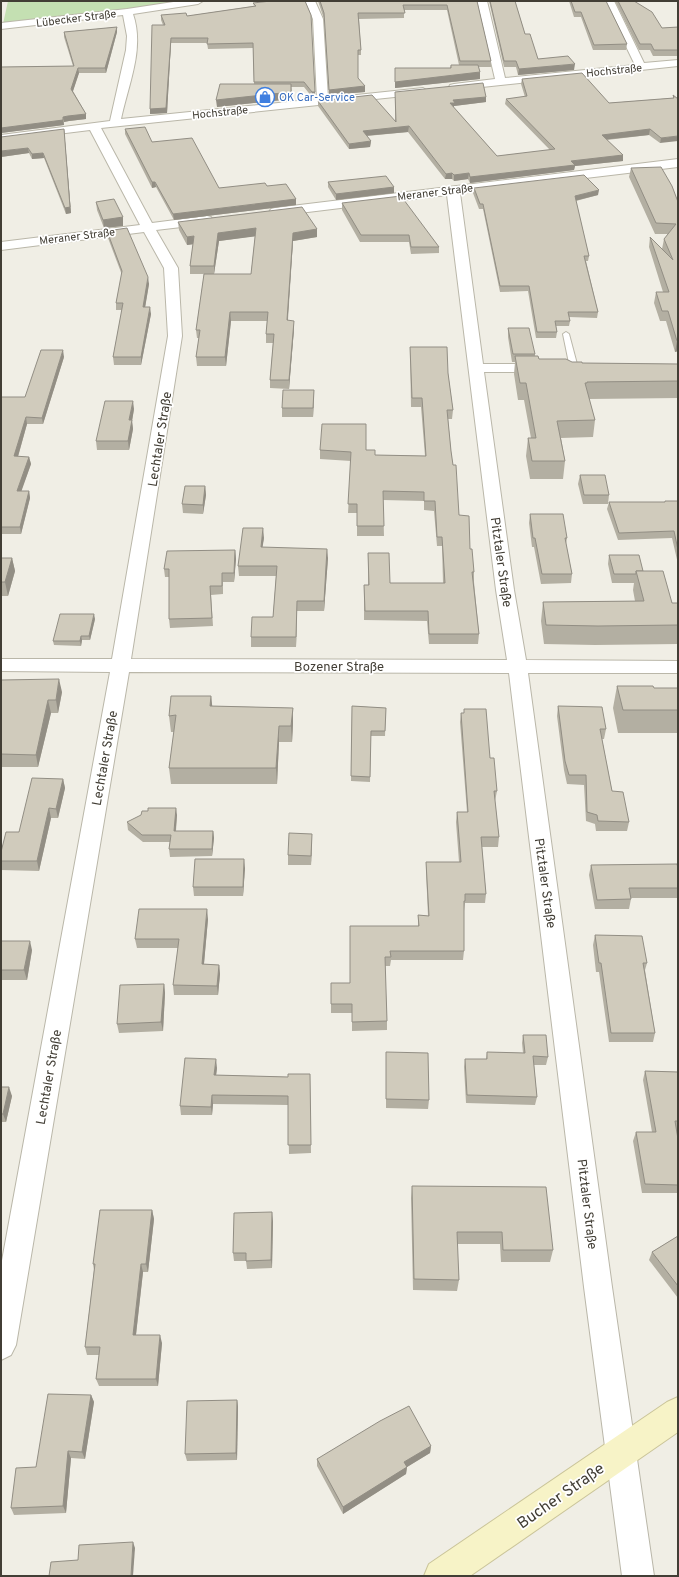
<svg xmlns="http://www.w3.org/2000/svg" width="679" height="1577" viewBox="0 0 679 1577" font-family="Overpass,sans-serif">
<rect width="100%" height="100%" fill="#f0eee5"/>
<polygon fill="#c4e0b2" points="8,1 193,1 120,11 3,24"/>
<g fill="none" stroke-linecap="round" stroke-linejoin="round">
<g stroke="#bab7a9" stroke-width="2">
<polygon id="service" points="566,332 569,334 578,368 574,370 570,368 563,334"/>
</g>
<g stroke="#bab7a9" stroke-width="2">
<g id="minor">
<path d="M 180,1 L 203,1 L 198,4 L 133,14 C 145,49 128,85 121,119 L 317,99 L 313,19 L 305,1 L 315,1 L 323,19 L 328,98 L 423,88 L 428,91 L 423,94 L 101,128 L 152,223 L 207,216 L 211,217 L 213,220 L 211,223 L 207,224 L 156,230 L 178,268 L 182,336 L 131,659 L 507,660 L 496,590 L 447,195 L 275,216 L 271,215 L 269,212 L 271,209 L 275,208 L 678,159 L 678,167 L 460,193 L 483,364 L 543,364 L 548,365 L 550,368 L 548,371 L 543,372 L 484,372 L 514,590 L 526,660 L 678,661 L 678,673 L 528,673 L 612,1287 L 654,1576 L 622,1576 L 584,1287 L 509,673 L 129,672 L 16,1345 L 11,1355 L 1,1360 L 1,1266 L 110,672 L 1,671 L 1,659 L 112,659 L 168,336 L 164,268 L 144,232 L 1,250 L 1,242 L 140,225 L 90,130 L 1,141 L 1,135 L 110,121 L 126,50 L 127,36 L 123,15 L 1,29 L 1,23 L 127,9 Z"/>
<polygon points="477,1 487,1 505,78 635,65 604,1 614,1 644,63 678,60 678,66 454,90 450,89 449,87 450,85 454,84 495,79"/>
</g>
</g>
<g stroke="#cac499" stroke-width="2">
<polygon id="secondary" points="678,1397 678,1432 470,1576 424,1576 429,1564 667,1402"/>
</g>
<use href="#service" fill="#fff" fill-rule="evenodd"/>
<use href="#minor" fill="#fff" fill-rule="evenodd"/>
<use href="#secondary" fill="#f7f3c7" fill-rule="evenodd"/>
</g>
<g fill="#b3afa2" fill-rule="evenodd">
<polygon points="318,1 477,1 491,61 491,67 479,67 480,79 395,88 395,68 450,68 451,65 459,65 447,10 404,10 404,18 359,19 361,50 361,55 358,55 358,78 365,92 329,95 324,19"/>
<polygon points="489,1 515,1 525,34 538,59 574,70 518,75 516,67 504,67"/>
<polygon points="569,1 606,1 627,44 626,50 593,50 581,17 574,17"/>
<polygon points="615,1 634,1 662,28 678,27 678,56 653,56 650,50 639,50"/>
<polygon points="253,3 315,97 312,97 304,87 291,87 292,99 217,107 254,84 253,48 208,49 207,43 171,43 167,113 150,114 150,109 163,25 161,20 161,15 187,16 254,6"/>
<polygon points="117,27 117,32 106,73 79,73 73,91 86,114 86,119 69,121 64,122 64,125 1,133 1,67 73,66 64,37 64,32"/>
<polygon points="522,79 609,103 673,98 673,95 678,99 660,143 649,135 607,140 623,155 623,161 575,166 574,170 470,183 468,179 454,181 452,179 445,179 408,132 367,136 371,141 370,147 349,149 318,106 318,101 395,122 395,98 486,97 486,102 454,106 454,108 497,156 550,150 505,104 506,99 525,97 521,84"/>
<polygon points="64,129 71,213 66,214 44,158 32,159 29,153 1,157"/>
<polygon points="125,129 219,188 267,186 296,199 296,205 174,220 156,187 152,188 125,134"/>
<polygon points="631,168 678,202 678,351 675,352 666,321 660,321 654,303 656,292 663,292 649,247 650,237 662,249 664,239 668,234 655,234 629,177"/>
<polygon points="328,182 394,187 394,193 336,200 328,187"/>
<polygon points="474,188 598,195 576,201 589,256 588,261 586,261 598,312 597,318 569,317 570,321 569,326 556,326 557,332 556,338 536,338 528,291 500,292 483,209 479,209 473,193"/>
<polygon points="96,202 123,217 123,226 104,228 97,210"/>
<polygon points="342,203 439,247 439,253 411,254 409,242 360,242 342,210"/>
<path d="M 178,222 L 317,229 L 317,237 L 293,241 L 288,320 L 294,329 L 289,389 L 270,388 L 270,380 L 273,343 L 266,343 L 266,334 L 267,321 L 231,321 L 226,366 L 197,366 L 196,357 L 199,338 L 197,338 L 196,330 L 204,274 L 190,274 L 190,266 L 193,244 L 187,245 L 179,230 ZM 255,236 L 251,274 L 214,274 L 219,241 Z"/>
<polygon points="107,231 149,284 145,307 151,314 141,365 114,365 113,357 122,310 116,310 116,303 122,275 108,238"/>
<polygon points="508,328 535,354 535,356 539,359 582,363 678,364 678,398 589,399 595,420 593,437 561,438 565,461 563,479 530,479 526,456 528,438 531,438 524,400 518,400 514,374 515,362 512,362 508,337"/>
<polygon points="410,347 448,373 453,410 452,419 448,419 451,451 459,515 470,549 474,572 474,582 479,634 478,644 429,644 427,621 364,620 364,585 368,585 368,553 390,583 443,583 442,546 437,546 434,511 424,510 424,501 383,500 384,536 357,536 357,513 348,513 351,461 320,459 320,450 366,450 375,455 425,456 421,407 411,407"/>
<polygon points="64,357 43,424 27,424 18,457 29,457 31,464 21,491 29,491 30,498 21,534 1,534 1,397 25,397"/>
<polygon points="314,390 313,417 282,417 282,408"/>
<polygon points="134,409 132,421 133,429 129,450 97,450 96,441"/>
<polygon points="580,475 609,495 608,504 583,504 578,484"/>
<polygon points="205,486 206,495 203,514 183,513 182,504"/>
<polygon points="665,501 678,501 678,564 672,538 618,540 607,509 609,502 665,502"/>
<polygon points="530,514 567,538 566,544 572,574 571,583 541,584 534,547 532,547 529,523"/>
<polygon points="264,538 262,547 328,558 324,611 297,611 296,647 251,647 251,637 273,617 276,576 239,576 238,566"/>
<polygon points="235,550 236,559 234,582 223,582 223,594 211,595 213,626 170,628 169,619 169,577 165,577 164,569"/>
<polygon points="609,555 643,571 672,603 678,603 678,644 595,645 544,644 541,621 543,602 635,601 633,590 634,583 612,583 608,564"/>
<polygon points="1,558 12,558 15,571 8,596 1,596"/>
<polygon points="95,619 90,640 82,640 81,646 54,645 53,641"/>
<polygon points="1,680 62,692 58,713 51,713 38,767 1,767"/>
<polygon points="617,686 654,688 678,688 678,733 618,733 613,708"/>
<polygon points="211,696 212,706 293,708 293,724 292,742 279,742 277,784 171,784 169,768 174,732 171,732 169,716"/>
<polygon points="352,706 386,708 385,736 371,736 370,782 351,781"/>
<polygon points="558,706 606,729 604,739 602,739 612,791 629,822 627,831 596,831 595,824 586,821 584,785 567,784 564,770 557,716"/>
<polygon points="464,709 490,758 497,791 495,801 499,837 498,847 482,847 486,894 485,903 465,903 464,911 464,951 463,960 391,960 390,966 385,966 387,1021 387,1030 352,1031 352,1013 331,1013 331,983 350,983 418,926 418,915 428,916 426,871 426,862 459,862 456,822 457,812 467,812 460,722 461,713 464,713"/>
<polygon points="63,779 65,788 58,818 51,818 39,871 1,870 1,852 19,832"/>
<polygon points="177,815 176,831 213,831 214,838 212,856 170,857 169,849 170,842 143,842 128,830 127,822"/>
<polygon points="312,843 311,865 288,865 288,855"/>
<polygon points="591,865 678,868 678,898 631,898 631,899 629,909 595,909 589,875"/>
<polygon points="245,868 243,896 194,896 193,887"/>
<polygon points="208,919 204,964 219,965 220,974 218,995 174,995 173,985 178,948 137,948 135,939"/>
<polygon points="595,935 647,963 645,970 655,1033 653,1042 609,1042 599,972 596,972 593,945"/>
<polygon points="1,941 32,950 27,980 1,980"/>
<polygon points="164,984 165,993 163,1031 119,1033 117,1024"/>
<polygon points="523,1035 548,1057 546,1065 534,1065 537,1097 535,1105 466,1103 464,1067 465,1059 486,1059 487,1052 523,1053 522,1043"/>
<polygon points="386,1052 429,1100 428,1109 386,1108"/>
<polygon points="217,1068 216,1075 288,1077 310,1074 311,1153 289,1154 288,1105 213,1104 212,1115 181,1115 180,1106"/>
<polygon points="645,1071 678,1072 678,1129 676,1129 678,1139 678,1193 642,1193 633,1141 636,1132 652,1132 643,1080"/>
<polygon points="1,1087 12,1096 6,1122 1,1122"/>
<polygon points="412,1186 553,1250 550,1262 501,1262 500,1244 457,1244 459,1280 457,1291 413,1290 411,1198"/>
<polygon points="152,1210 154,1219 148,1272 143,1272 136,1335 162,1343 158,1386 99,1386 96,1379 99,1355 87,1355 85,1347 94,1270 93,1264"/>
<polygon points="273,1221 272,1268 247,1269 246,1261 234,1261 233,1253"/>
<polygon points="678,1236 678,1298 649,1260 652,1252"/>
<polygon points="91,1395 94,1402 85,1459 71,1458 66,1513 14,1515 11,1508 36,1467"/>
<polygon points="237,1400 238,1407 237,1460 187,1461 185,1454"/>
<polygon points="431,1446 430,1453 407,1467 406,1474 343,1514 317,1466 317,1459"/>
</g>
<g fill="#928e84">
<polygon points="117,27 117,32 106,73 105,68"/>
<polygon points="171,38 171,43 167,113 150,114 150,109"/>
<polygon points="575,64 574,70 518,75 519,69"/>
<polygon points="78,68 79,73 72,94 71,89"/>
<polygon points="480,72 480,79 395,88 395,82"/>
<polygon points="291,84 292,99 217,107 216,100"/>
<polygon points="365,86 365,92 329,95 329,90"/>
<rect x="312" y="92" width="3" height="5"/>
<polygon points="486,97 486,102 454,106 454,108 450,103 453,100"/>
<polygon points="86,114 86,119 69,121 64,122 63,117 68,116"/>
<polygon points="63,120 64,125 1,133 1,128"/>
<polygon points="409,126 408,132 363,136 363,131"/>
<polygon points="64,129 71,213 66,214 65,208"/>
<polygon points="650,129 649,135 601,140 602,135"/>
<polygon points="678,136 678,141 660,143 661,138"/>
<polygon points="371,141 370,147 349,149 349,144"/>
<polygon points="28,148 29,153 1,157 1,151"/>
<polygon points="43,153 44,158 32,159 32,154"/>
<polygon points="623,155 623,161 575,166 574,170 470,183 470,177 571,161"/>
<polygon points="452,173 452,179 445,179 446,174"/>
<polygon points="469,173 468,179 454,181 454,175"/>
<polygon points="152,182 155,182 156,187 152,188"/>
<polygon points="394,187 394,193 336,200 336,194"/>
<polygon points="599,190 598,195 574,201 575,196"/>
<polygon points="296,199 296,205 174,220 173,214"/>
<polygon points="123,217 123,226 104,228 103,220"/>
<polygon points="256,228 257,236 219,241 214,274 214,266 218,233"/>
<polygon points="317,229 317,237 293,241 287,329 287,320 293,233"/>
<polygon points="194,236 195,244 187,245 187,237"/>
<polygon points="148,277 149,284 144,314 143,307"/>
<polygon points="150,307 151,314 141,365 141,357"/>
<polygon points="230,312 231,321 226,366 225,357"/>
<polygon points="294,321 294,329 289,389 289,380"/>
<polygon points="677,341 678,341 678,351 675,352"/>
<polygon points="63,350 64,357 43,424 42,418"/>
<polygon points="314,390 314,399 313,417 313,408"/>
<polygon points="133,401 134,409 132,421 133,429 129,450 128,441 129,420"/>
<polygon points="26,417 27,424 16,463 14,456"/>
<polygon points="29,457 31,464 19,498 17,491"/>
<polygon points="205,486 206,495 203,514 203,505"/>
<polygon points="29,491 30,498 21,534 20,527"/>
<polygon points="263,528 264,538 261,557 261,547"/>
<polygon points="327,549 328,558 324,611 324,601"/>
<polygon points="235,550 236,559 234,582 234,573"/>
<polygon points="12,558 15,571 8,596 5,582"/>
<polygon points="297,601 297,611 296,647 296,637"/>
<polygon points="94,614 95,619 90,640 89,636"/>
<polygon points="81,636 82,640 81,646 80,641"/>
<polygon points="59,679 62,692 58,713 56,700"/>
<polygon points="211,696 213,712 210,706"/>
<polygon points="48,700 51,713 38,767 36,755"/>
<polygon points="293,708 293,724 292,742 291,726"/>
<polygon points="279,726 279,742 277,784 276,768"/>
<polygon points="63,779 65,788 58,818 56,809"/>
<polygon points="49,808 51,818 39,871 37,861"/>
<polygon points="176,808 177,815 175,838 174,831"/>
<polygon points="213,831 214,838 212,856 212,849"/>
<polygon points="312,834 312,843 311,865 311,856"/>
<polygon points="244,859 245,868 243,896 243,887"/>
<polygon points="207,909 208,919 203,974 202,964"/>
<polygon points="30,941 32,950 27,980 24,970"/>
<polygon points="219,965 220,974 218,995 217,986"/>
<polygon points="164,984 165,993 163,1031 161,1022"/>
<polygon points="216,1059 217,1068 215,1084 214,1075"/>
<polygon points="9,1087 12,1096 6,1122 3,1114"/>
<polygon points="212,1095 213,1104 212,1115 211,1107"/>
<polygon points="152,1210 154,1219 148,1272 146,1264"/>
<polygon points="272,1212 273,1221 272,1268 271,1260"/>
<polygon points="141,1264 143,1272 135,1343 133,1335"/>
<polygon points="160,1335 162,1343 158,1386 156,1379"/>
<polygon points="91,1395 94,1402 85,1459 82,1452"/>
<polygon points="237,1400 238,1407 237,1460 236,1453"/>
<polygon points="431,1446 430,1453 407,1467 406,1474 343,1514 343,1507 404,1462"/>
<polygon points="68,1451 71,1458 66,1513 63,1506"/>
<polygon points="133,1542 135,1548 133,1576 131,1576"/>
</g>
<g fill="#d0cbbc" stroke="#928e84">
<polygon points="271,1 305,1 311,15 315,92 312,92 304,82 254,82 253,43 207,44 208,38 171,38 166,108 150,109 152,25 165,25 161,15 186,13 187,16 256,6 253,3"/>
<polygon points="320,1 477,1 491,61 460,61 447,5 403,5 405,13 358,13 361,50 358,50 358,78 365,86 329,90 324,13"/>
<polygon points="490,1 515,1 525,34 530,34 538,59 568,56 575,64 519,69 516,61 504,61"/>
<polygon points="571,1 606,1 627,44 594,45 581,12 575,12"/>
<polygon points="618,1 634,1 652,12 662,28 678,27 678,50 654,50 651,44 640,44"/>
<polygon points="117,27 105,68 78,68 71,89 86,114 68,116 63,117 63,120 1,128 1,67 74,66 64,32"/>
<polygon points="451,65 478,65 480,72 395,82 395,68 451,68"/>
<polygon points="582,73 609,103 674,98 673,95 678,99 678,136 661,138 650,129 602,135 623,155 571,161 575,165 470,177 469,173 454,175 452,173 446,174 409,126 363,131 371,141 349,144 318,101 372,95 396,122 395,92 483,83 486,97 453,100 455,103 450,103 497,156 555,149 506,99 527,96 522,79"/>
<polygon points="220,84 291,84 291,92 216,100"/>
<polygon points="145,127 152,142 192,138 219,188 265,183 267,186 286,184 296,199 173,214 155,182 152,182 125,129"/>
<polygon points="64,129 70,207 65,208 43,153 32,154 28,148 1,151 1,137"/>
<polygon points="661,167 672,186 678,202 678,341 677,341 668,311 662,311 656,292 669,292 650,237 673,260 664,239 676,224 656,223 631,168"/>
<polygon points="584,175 599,190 575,196 589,256 584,256 598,312 568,312 570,321 555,321 557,332 537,332 529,286 500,286 483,204 480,204 474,188"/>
<polygon points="386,176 394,187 336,194 328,182"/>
<polygon points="401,196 439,247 411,247 409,235 361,235 342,203"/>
<polygon points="114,199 123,217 103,220 96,202"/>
<polygon points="302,207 317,229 293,233 287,320 294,321 289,380 270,380 274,334 266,334 268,312 230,312 225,357 196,357 200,330 196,330 204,274 251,274 256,228 218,233 214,266 190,266 194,236 187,237 178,222"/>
<polygon points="127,228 148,277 143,307 150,307 141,357 113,357 123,303 116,303 122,271 107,231"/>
<polygon points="508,328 529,328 535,354 513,354"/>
<polygon points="410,347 447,347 448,373 453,410 447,410 451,451 453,465 456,465 459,515 469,516 470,549 472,549 474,572 472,572 479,634 429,634 428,611 365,611 364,585 369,585 368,553 389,553 390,583 445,583 442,537 437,537 435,501 424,501 424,492 383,491 384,526 357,526 357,504 348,504 351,452 320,450 322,424 366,424 366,450 375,450 375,455 426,456 422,398 412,398"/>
<polygon points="41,350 63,350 42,418 26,417 14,456 29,457 17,491 29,491 20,527 1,527 1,397 25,397"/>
<polygon points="515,356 538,356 539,359 566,359 572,362 582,362 582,363 678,364 678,381 587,382 587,383 585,383 595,420 557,421 565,461 532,461 528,438 536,438 526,383 520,383"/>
<polygon points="283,390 314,390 313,408 282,408"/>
<polygon points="105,401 133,401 129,420 132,420 128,441 96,441"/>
<polygon points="580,475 605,475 609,495 584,495"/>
<polygon points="185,486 205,486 203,505 182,504"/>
<polygon points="665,501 678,501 678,550 674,531 619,533 609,502 665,502"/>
<polygon points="530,514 563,514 567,538 565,538 572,574 542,574 535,538 533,538"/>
<polygon points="243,528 263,528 261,547 327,549 324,601 297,601 296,637 251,637 252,617 273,617 277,566 238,566"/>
<polygon points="235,550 234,573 222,573 222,586 210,586 212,618 169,619 169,569 164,569 167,551"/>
<polygon points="609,555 639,555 643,571 636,571 636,574 614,574"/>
<polygon points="1,558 12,558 5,582 1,582"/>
<polygon points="636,571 663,571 672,603 678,603 678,625 598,626 546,625 543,602 644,601"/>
<polygon points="60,614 94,614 89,636 81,636 80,641 53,641"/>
<polygon points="59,679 56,700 48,700 36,755 1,754 1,680"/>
<polygon points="617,686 653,686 654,688 678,688 678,710 623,710"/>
<polygon points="171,696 211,696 210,706 293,708 291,726 279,726 276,768 169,768 176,715 169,716"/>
<polygon points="352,706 386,708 385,731 371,731 370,777 351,776"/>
<polygon points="558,706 602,707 606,729 600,729 612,791 623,792 629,822 598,821 597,815 587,812 586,775 569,775 565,761"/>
<polygon points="464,709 486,709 490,758 494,758 497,791 494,791 499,837 481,837 486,894 465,894 465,901 464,901 464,951 390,951 391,957 385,957 387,1021 352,1022 352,1004 331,1004 331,983 350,983 350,926 419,926 418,915 429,916 426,862 461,862 457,812 468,812 461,713 464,713"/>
<polygon points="32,778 63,779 56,809 49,808 37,861 1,861 1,852 6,832 19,832"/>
<polygon points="148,808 176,808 174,831 213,831 212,849 169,849 171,835 142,835 127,822 141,815 142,811 148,811"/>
<polygon points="289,833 312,834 311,856 288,855"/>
<polygon points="195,859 244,859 243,887 193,887"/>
<polygon points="677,864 678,868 678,888 629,888 631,899 597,900 591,865"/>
<polygon points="139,909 207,909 202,964 219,965 217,986 173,985 179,939 135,939"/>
<polygon points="595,935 642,936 647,963 643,963 655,1033 611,1033 601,963 599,963"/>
<polygon points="1,941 30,941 24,970 1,970"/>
<polygon points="164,984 161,1022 117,1024 120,985"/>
<polygon points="523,1035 546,1035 548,1057 533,1056 537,1097 467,1095 465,1059 487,1059 487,1052 525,1053"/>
<polygon points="386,1052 428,1053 429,1100 386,1099"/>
<polygon points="185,1058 216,1059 214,1075 288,1077 288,1074 310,1074 311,1145 288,1145 288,1096 212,1095 211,1107 180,1106"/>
<polygon points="645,1071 678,1072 678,1121 675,1121 678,1139 678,1185 645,1184 636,1132 656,1132"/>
<polygon points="1,1087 9,1087 3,1114 1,1114"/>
<polygon points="412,1186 546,1187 553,1250 503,1250 502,1232 457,1232 459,1280 414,1279"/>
<polygon points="100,1210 152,1210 146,1264 141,1264 133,1335 160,1335 156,1379 96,1379 100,1347 85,1347 95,1264 93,1264"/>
<polygon points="272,1212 271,1260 246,1261 246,1253 233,1253 234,1213"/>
<polygon points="678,1236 678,1286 652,1252"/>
<polygon points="48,1394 91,1395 82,1452 68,1451 63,1506 11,1508 16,1468 36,1467"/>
<polygon points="237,1400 236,1453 185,1454 187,1401"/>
<polygon points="409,1406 431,1446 404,1462 407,1467 343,1507 317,1459 380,1421"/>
<polygon points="133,1542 131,1576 49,1576 51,1562 78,1560 79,1545"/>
</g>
<defs>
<g id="shop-ring" transform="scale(1)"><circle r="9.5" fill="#fff" stroke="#3f7fe0" stroke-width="1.5"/><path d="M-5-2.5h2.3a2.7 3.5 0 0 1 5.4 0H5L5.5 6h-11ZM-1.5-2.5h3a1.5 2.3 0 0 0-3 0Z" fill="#3f7fe0"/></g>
</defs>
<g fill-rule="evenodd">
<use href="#shop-ring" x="265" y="97"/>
</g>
<g text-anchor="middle" stroke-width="3.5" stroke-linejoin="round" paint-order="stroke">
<g font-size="11" fill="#423e35" stroke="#fff">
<text transform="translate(76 18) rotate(-7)" y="4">Lübecker Straße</text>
<text transform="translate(614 70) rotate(-6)" y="4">Hochstraße</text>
<text transform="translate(220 112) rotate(-6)" y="4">Hochstraße</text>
<text transform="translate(435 192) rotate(-7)" y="4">Meraner Straße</text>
<text transform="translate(77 236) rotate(-7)" y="4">Meraner Straße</text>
</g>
<g font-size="11" fill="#366cbe" stroke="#fff" text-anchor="start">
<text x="279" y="101">OK Car-Service</text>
</g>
<g font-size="13" fill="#423e35" stroke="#fff">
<text transform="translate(159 439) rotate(-81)" y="5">Lechtaler Straße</text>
<text transform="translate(502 562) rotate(82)" y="5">Pitztaler Straße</text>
<text x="339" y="671">Bozener Straße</text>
<text transform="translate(104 758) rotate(-80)" y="5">Lechtaler Straße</text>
<text transform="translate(546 883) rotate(82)" y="5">Pitztaler Straße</text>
<text transform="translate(48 1077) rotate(-80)" y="5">Lechtaler Straße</text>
<text transform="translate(588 1204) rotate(83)" y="5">Pitztaler Straße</text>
</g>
<g font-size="16" fill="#423e35" stroke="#fff">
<text transform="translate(560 1495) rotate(-35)" y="6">Bucher Straße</text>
</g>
</g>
<rect width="679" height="1577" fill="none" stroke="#423e35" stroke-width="4"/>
</svg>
